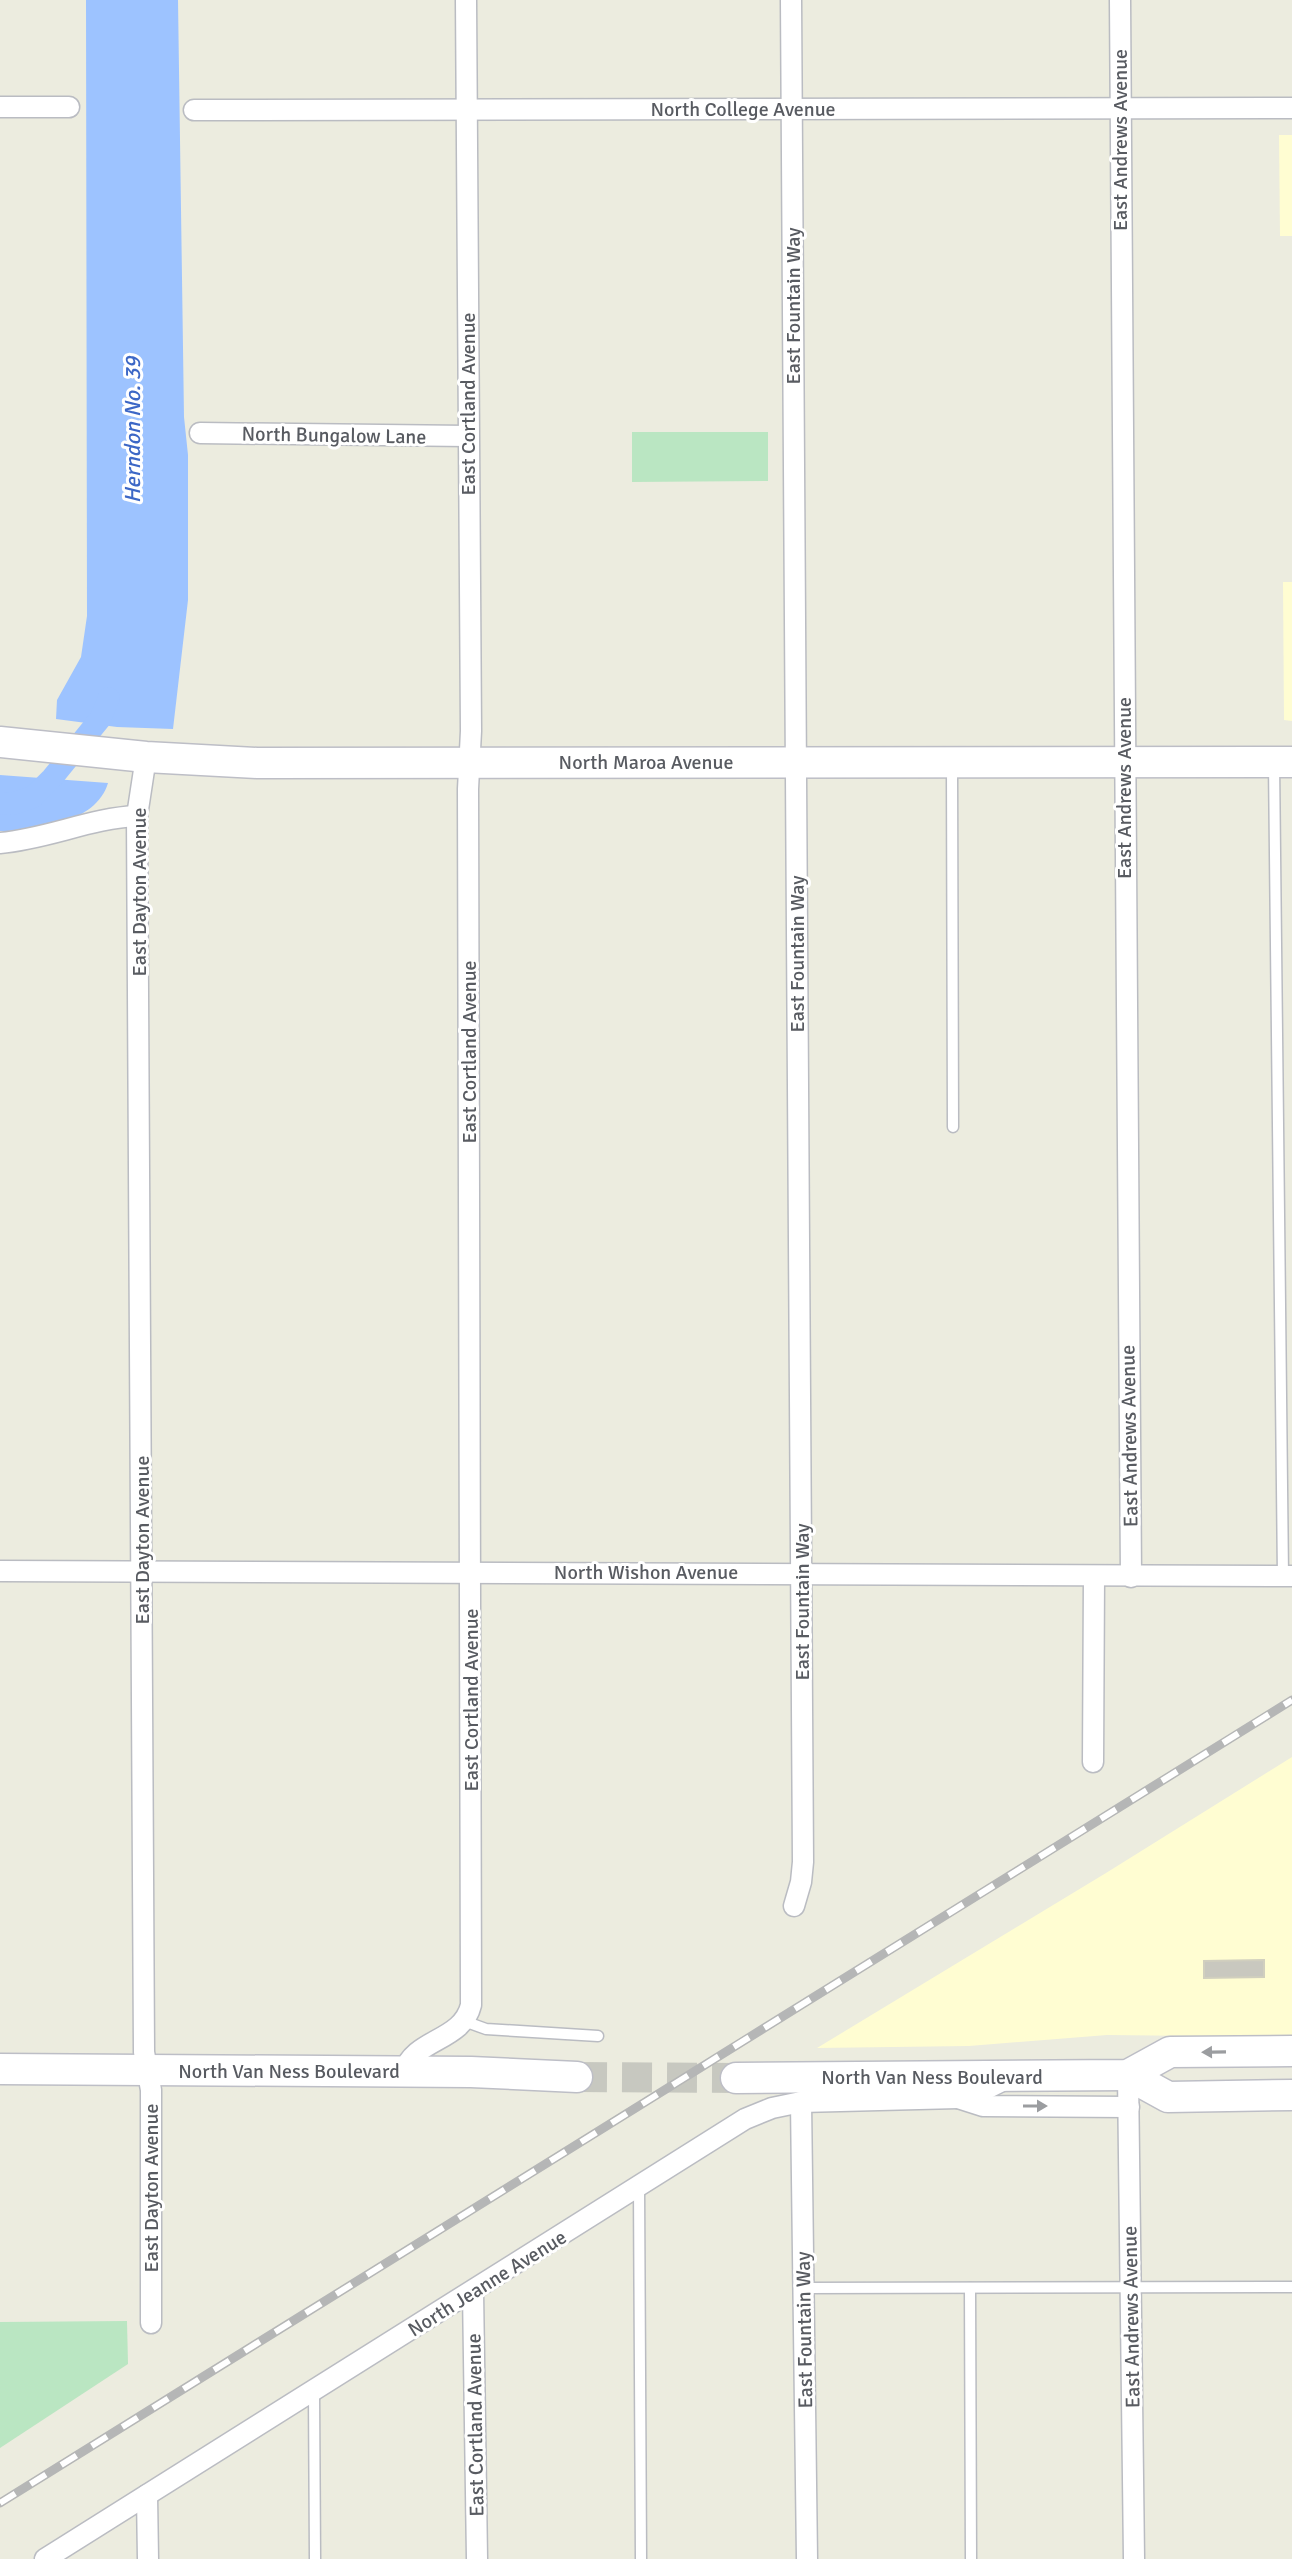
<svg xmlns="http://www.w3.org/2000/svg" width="1292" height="2559" viewBox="0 0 1292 2559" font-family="Signika,sans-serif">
<rect width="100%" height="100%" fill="#ececdf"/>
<g fill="#fffdd2">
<polygon points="1279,135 1292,135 1292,236 1280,236"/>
<polygon points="1283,582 1292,582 1292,721 1284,720"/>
<polygon points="1292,1757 1292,2037 1107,2035 969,2046 817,2048 1106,1873"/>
</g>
<g fill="#bae6c2">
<polygon points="632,432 768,432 768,481 632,482"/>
<polygon points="127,2321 128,2364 0,2448 0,2322"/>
</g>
<g fill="#9dc3ff">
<polygon points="86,0 178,0 184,417 188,455 188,600 173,729 117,727 56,719 57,700 81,657 87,616"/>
<path d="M 0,775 L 108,783 C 96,823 36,831 0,831 Z"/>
</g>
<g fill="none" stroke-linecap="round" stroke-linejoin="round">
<polyline stroke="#9dc3ff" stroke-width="22" points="0,803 12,804 33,797 52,778 100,719 109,698"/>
</g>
<polygon fill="#c9c8bf" stroke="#d1cfbe" stroke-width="2" points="1264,1960 1264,1977 1204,1978 1204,1961"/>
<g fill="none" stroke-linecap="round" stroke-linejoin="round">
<polyline stroke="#c7c8c0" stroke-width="30" stroke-dasharray="30 15" stroke-linecap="butt" points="577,2077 736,2078"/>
<g stroke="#babcc2" stroke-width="13">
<g id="lane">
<polyline points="1274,763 1283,1577"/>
<polyline points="952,765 953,1127"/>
<polyline points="464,2021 486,2029 598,2036"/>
<polyline points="639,2187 641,2559"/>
<polyline points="803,2288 1292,2287"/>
<polyline points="970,2288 971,2559"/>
<polyline points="314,2392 315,2559"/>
</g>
</g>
<g stroke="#babcc2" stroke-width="23">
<g id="street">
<polyline points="791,0 803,1862 801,1882 794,1906"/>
<polyline points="1120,0 1131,1577"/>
<polyline points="0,107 69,107"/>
<polyline points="194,110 1292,108"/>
<polyline points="200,433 468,436"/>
<polyline points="146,757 137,816 144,2052 151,2090 151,2323"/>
<path d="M 0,843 C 47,839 91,818 137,816"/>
<polyline points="0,1571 1292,1576"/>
<polyline points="1093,1762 1094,1576"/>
<path d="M 404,2072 C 414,2038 462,2042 471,2005 L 468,789 L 471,731 L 466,0"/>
<polyline points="1128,2075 1134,2559"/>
<polyline points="958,2098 983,2106 1129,2107"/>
<polyline points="801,2102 807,2559"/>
<polyline points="473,2291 477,2559"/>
<polyline points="147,2495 148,2559"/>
<polyline points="45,2559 745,2119 772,2108 801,2102 958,2098 976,2094 1004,2080"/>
</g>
</g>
<g stroke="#bdbec6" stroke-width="33">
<g id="secondary">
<polyline points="0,742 146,757 257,763 1292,762"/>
<polyline points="0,2069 471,2072 577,2077"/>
<polyline points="1128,2075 1168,2097 1292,2095"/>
<polyline points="736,2078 1128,2075 1170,2052 1292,2051"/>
</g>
</g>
<use href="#lane" stroke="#fff" stroke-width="10"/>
<use href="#street" stroke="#fff" stroke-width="20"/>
<use href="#secondary" stroke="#fff" stroke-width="30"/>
<g stroke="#b5b6b6" stroke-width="9">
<polyline id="rail" points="0,2503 1292,1700"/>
</g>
<use href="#rail" stroke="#fff" stroke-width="6" stroke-dasharray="18" stroke-linecap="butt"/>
</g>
<defs><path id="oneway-solid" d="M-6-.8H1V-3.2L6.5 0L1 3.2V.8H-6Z" transform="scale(2)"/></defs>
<g fill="#9b9da0">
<use href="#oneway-solid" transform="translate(1214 2052) rotate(179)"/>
<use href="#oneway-solid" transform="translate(1035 2106)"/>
</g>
<g text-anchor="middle" stroke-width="6" stroke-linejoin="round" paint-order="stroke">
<g font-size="20" fill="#585b61" stroke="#fff">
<text x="743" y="116">North College Avenue</text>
<text transform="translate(1120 140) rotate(-90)" y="7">East Andrews Avenue</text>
<text transform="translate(793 306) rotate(-90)" y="7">East Fountain Way</text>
<text transform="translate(468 404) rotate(-90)" y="7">East Cortland Avenue</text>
<text transform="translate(334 435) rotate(1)" y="7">North Bungalow Lane</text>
<text x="646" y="769">North Maroa Avenue</text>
<text transform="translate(1124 788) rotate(-90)" y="7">East Andrews Avenue</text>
<text transform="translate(139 892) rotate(-90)" y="7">East Dayton Avenue</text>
<text transform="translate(797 954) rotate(-90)" y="7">East Fountain Way</text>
<text transform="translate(469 1052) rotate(-90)" y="7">East Cortland Avenue</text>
<text transform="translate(1129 1436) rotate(-91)" y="7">East Andrews Avenue</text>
<text transform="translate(142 1540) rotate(-90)" y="7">East Dayton Avenue</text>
<text x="646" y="1579">North Wishon Avenue</text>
<text transform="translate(802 1602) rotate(-90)" y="7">East Fountain Way</text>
<text transform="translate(471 1700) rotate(-90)" y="7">East Cortland Avenue</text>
<text x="289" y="2078">North Van Ness Boulevard</text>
<text x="932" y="2084">North Van Ness Boulevard</text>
<text transform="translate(151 2188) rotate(-90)" y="7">East Dayton Avenue</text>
<text transform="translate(487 2283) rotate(-32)" y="7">North Jeanne Avenue</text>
<text transform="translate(1131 2317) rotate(-91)" y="7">East Andrews Avenue</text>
<text transform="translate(804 2330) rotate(-91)" y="7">East Fountain Way</text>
<text transform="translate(475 2425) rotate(-91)" y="7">East Cortland Avenue</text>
</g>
<g font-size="22" font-style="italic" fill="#3c67c6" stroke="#fff">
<text transform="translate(132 430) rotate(-90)" y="8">Herndon No. 39</text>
</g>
</g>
</svg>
